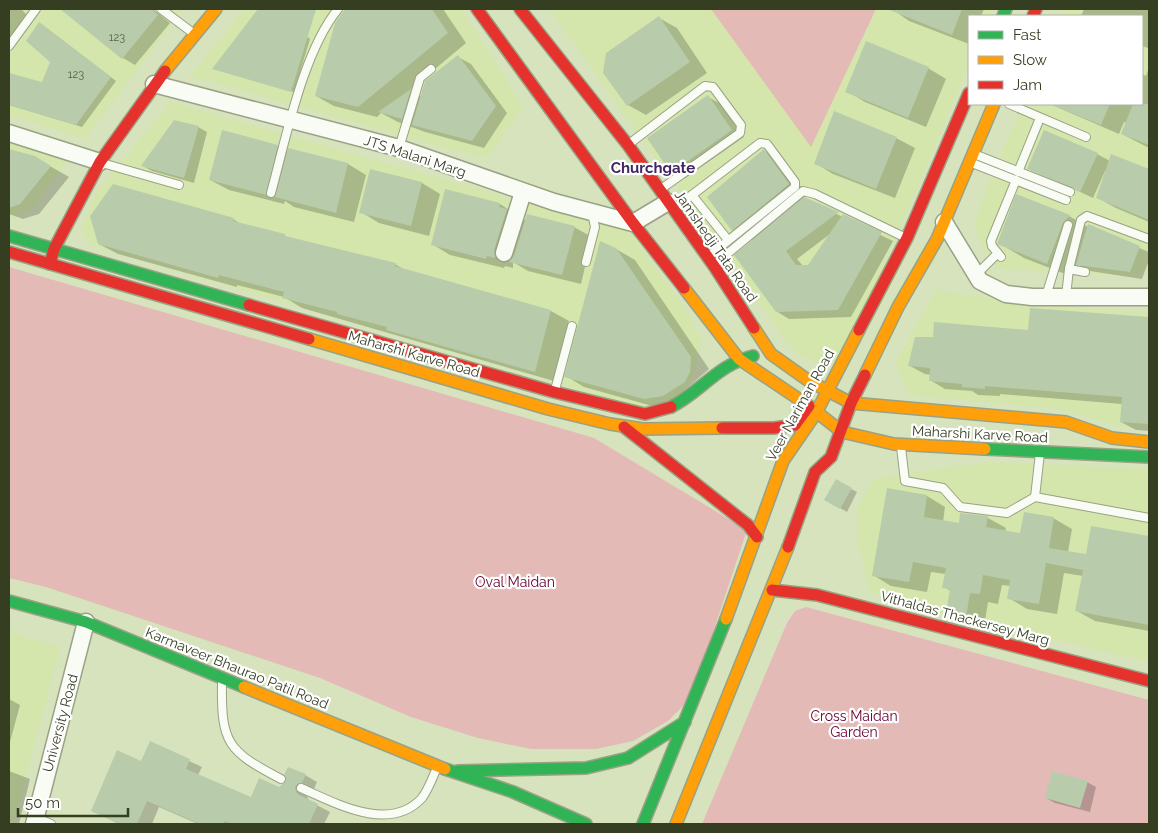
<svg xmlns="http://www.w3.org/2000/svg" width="1158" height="833" viewBox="0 0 1158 833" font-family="Raleway,sans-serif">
<rect width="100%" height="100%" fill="#d7e3bd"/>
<g fill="#d4e6ab">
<polygon points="9,9 183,9 85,139 9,115"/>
<polygon points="244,9 461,9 523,106 490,155 478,157 190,76"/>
<polygon points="549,9 711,9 811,146 876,9 993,9 990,16 969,16 969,65 884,265 836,362 823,365 794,352"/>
<polygon points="1063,9 1149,9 1149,261 1146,270 1134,276 1001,269 980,245 975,224 986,189 1023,104 1142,104 1142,16 1060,16"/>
<polygon points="170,102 630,232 691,318 701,340 693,377 676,401 648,410 90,245 81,230 96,193"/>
<polygon points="9,141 69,159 31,210 10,218"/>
<polygon points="937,290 1023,303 1149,313 1149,429 1119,426 1055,408 909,395 895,363"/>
<polygon points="988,462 1149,469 1149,662 944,614 870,592 857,535 858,506 875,478"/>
<polygon points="9,633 60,646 14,824 9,824"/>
</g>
<g fill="#e3bab6">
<polygon points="711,9 876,9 811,147"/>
<polygon points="9,267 594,438 747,530 691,698 668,721 633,741 596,749 531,749 478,738 411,717 320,678 46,587 9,578"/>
<polygon points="806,607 1149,700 1149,824 702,824 787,623 795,611"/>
</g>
<g fill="#0003" fill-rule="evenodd">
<polygon points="9,9 21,9 29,17 9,38"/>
<polygon points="62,9 153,9 170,23 135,65 123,58"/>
<polygon points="259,9 309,9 316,12 289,38 296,46 308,37 310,39 294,92 214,68"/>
<polygon points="348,9 443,9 466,43 410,90 422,97 458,57 471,64 507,113 484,148 425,132 398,122 381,113 377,117 334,106 316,96 365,20"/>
<polygon points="892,9 984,9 981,16 969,16 969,44 909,21"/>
<polygon points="1084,9 1149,9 1148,48 1142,46 1142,16 1081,16"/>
<polygon points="659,18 677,28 707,73 646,115 628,105"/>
<polygon points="40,23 116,81 82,127 9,105 11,75 42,83 51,62"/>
<polygon points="1149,67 1149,148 1122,134 1127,123 1124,122 1119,134 1050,104 1142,104 1142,74 1146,76"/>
<polygon points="928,68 946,79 926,127 865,102 847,91"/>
<polygon points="708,97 721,104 744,137 684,179 672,172"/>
<polygon points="198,127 207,132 194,183 152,171 143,166"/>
<polygon points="896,138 915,148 895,198 833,174 815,163"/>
<polygon points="277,146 288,153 348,164 366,175 354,222 294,207 285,201 284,204 229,190 210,180"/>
<polygon points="9,150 34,157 69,177 39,214 23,219 9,214"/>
<path d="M 764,151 L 782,161 L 807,195 L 803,198 L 893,241 L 851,317 L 789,319 L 776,311 L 753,241 L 733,230 ZM 830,234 L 808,266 L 803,266 L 797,259 Z"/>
<polygon points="1097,154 1110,161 1112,156 1149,171 1149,222 1116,208 1098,198 1107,171 1105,171 1093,198 1029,168"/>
<polygon points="371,170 422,183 440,194 429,236 379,223 361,212"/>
<polygon points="446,190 500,204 526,221 574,227 592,237 581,284 528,271 513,262 513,268 505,266 504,268 450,255 432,244"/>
<polygon points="1069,216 1088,227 1149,252 1149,260 1142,279 1090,271 1078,264 1073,277 1024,258 999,243"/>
<polygon points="233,219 243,225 291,239 395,264 405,270 551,311 569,321 554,381 302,308 284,297 237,285 237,287 118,254 99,244"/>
<polygon points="616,249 635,260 709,369 663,409 584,387 566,376"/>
<polygon points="1031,309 1149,318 1149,431 1136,430 1121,422 1122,404 1000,394 1000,396 978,395 972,391 945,389 930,380 931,375 925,374 910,366 1029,331"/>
<polygon points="836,481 857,492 847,512 826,500"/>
<polygon points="888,490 927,496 945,507 943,522 960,525 962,514 988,518 1006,528 1005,532 1021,534 1053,518 1072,529 1068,552 1087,555 1092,527 1149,537 1149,631 1095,621 1077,611 1083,576 1064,573 1057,614 1027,609 1009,598 1011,586 1002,585 998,604 988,602 984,627 965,624 947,613 951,591 944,587 946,574 931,572 927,592 891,586 873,575"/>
<polygon points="9,699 20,705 10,742 9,742"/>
<polygon points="150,743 202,767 198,775 251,798 280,788 305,775 317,782 314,789 310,790 307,796 309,801 330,812 324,824 198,824 159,807 152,824 119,824 92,811 142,763"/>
<polygon points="9,771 30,779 19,824 9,824"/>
<polygon points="1087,782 1096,787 1090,812 1055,803 1046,798"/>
</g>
<g fill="#b8ccab">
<polygon points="60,9 151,9 158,15 122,59"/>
<polygon points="258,9 316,9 291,92 212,69"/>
<polygon points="345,9 432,9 448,33 358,107 315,96 335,23"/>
<polygon points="887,9 962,9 952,35"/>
<polygon points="659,16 690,62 627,106 603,73 606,53"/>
<polygon points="39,22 111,77 76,125 9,105 9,73 42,82 50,62 26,41"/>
<polygon points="866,41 929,67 908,118 845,92"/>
<polygon points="458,55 496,106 472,141 412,125 425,81"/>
<polygon points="411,89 402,119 378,112"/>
<polygon points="708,95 732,130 671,173 647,138"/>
<polygon points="1050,104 1110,104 1101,125"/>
<polygon points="1133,104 1149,104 1149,145 1121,134"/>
<polygon points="834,111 897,137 876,189 814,164"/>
<polygon points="174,120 199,126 184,178 141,166"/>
<polygon points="222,130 278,145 266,195 209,180"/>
<polygon points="1044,130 1098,153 1080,192 1027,169"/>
<polygon points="288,148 348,163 336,213 275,197"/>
<polygon points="9,149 35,156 51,166 20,204 9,208"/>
<polygon points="764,149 789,184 732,231 707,197"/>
<polygon points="1111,154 1149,169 1149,220 1096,198"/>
<polygon points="370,169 422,182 411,226 359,213"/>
<polygon points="113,184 234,218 233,221 285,234 285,236 396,263 395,266 551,310 535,372 386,330 387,327 337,314 337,312 282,298 284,292 219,275 218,278 98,244 90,216"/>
<polygon points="445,189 500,203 499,207 507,209 494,250 496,258 487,256 486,259 431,245"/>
<polygon points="1016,194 1070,215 1063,223 1047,264 997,244"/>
<polygon points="804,197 839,212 786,251 796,265 808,265 843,214 882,232 838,310 776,312 734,255"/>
<polygon points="527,214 575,226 562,275 509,262 514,256"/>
<polygon points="1088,224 1140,246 1130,272 1076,265"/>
<polygon points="600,241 616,248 691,357 690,372 685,382 663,396 644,399 564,377"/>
<polygon points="1030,308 1149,317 1149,424 1120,422 1122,397 985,386 985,389 962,387 962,384 929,381 930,368 908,366 915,337 933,337 934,322 1028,330"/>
<polygon points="836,479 852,488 840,509 824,500"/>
<polygon points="887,488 927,495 924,517 959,523 960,513 988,516 986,527 1020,533 1024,512 1054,517 1049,548 1086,554 1091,526 1149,536 1149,625 1075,611 1083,570 1046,563 1039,604 1007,599 1010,580 983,575 980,594 970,593 966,617 946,614 950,589 942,588 946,568 913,562 909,582 872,576"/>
<polygon points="150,741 190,759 186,769 251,797 259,778 279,787 286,781 284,775 288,767 306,774 302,783 297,784 295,788 297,794 318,804 309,824 233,824 225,821 223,824 200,824 147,801 137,824 120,824 91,811 117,750 141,761"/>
<polygon points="1052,771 1088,781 1080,808 1045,798"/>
</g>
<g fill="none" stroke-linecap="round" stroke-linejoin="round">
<g stroke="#99a284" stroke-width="10">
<g id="lane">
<polyline points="161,9 193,33"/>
<polyline points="9,46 36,9"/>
<polyline points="1009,104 1086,137"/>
<polyline points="629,144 705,86 713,87 741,125 740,133 661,189"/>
<polyline points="399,148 420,78 431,69"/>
<polyline points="974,154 1070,192"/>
<polyline points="102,163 179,185"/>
<polyline points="972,163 1066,200"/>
<polyline points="1018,172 1040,118"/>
<path d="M 271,193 C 286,138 303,52 338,9"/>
<polyline points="692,195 728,240"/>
<polyline points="675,208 760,143 767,144 795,182 795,187 709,256"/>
<polyline points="1001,257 992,246 991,241 1016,180"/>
<polyline points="586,262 595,227 592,213"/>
<polyline points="715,264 803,191 815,194 904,237"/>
<polyline points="1069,269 1085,272"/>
<polyline points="976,275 997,254"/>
<polyline points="1046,296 1068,225"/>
<polyline points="1066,296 1069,269 1081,220 1087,216 1149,239"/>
<polyline points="555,390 572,326"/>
<polyline points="901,447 905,481 943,488 960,507 1007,513 1035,497"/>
<polyline points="1040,453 1035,497 1149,518"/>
<path d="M 222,683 C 221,744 228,751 281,779"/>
<path d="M 301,788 C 337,804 390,833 422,798 C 428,790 432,779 436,770"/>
<polyline points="35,817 51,824"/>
</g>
</g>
<g stroke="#99a284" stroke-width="19">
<g id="street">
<polyline points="154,84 399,148 554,202 633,223 668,202"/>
<polyline points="9,133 100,162"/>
<polyline points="944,222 980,281 1006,294 1032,297 1149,297"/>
<polyline points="504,253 523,192"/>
<polyline points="34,824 86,622"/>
</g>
</g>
<g stroke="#99a284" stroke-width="14">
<g id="fast">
<polyline points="1003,16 1006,9"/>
<polyline points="9,236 249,305"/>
<path d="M 671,407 C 702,391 717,365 753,356"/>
<polyline points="985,449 1149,457"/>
<polyline points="9,601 86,622 244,687"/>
<polyline points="445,769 513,792 586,824"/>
<polyline points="458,771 586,768 628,758 685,722"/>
<polyline points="643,824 726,619"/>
</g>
</g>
<g stroke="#99a284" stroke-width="14">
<g id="slow">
<polyline points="165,71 216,9"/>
<polyline points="684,288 739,359 809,406 842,432 894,444 985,449"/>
<polyline points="754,328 771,354 809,381 851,403 1066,422 1112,438 1149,442"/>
<polyline points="309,339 548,409 610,424 643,429 722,428"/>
<polyline points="865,375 898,307 937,239 994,104"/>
<polyline points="726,619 783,461 816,413 859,330"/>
<polyline points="244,687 445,769"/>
<polyline points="676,824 788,547"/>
</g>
</g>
<g stroke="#99a284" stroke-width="14">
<g id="jam">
<polyline points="477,9 633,223 684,288"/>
<polyline points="520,9 628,145 714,266 754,328"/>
<polyline points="1033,16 1036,9"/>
<polyline points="9,252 309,339"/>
<polyline points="50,264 54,249 100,162 165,71"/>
<polyline points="249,305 554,392 645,414 671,407"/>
<polyline points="859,330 907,238 969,93"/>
<polyline points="624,427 748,525 757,537"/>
<polyline points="722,428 774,428 795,425 809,406"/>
<polyline points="788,547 815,472 831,457 851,403 865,375"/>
<polyline points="772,590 817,595 1149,681"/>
</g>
</g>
<use href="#lane" stroke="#f9fbf5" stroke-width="8"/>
<use href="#street" stroke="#f9fbf5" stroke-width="16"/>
<use href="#fast" stroke="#30b455" stroke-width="11"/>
<use href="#slow" stroke="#ff9f0a" stroke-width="11"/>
<use href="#jam" stroke="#e5322d" stroke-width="11"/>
</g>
<g text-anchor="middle" stroke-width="4.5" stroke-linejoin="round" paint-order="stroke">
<g font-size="11" fill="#566244">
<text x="117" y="41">123</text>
<text x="76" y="78">123</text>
</g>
<g font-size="14" fill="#363e22" stroke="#fff">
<text transform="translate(415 156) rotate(18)" y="5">JTS Malani Marg</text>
<text transform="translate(716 246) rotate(55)" y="5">Jamshedji Tata Road</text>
<text transform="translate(414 354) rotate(16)" y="5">Maharshi Karve Road</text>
<text transform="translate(800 405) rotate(-61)" y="5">Veer Nariman Road</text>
<text transform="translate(980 434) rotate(3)" y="5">Maharshi Karve Road</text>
<text transform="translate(965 618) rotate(15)" y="5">Vithaldas Thackersey Marg</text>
<text transform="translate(237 668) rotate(22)" y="5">Karmaveer Bhaurao Patil Road</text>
<text transform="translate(60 723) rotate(-75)" y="5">University Road</text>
</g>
<g font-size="14" fill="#660131" stroke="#fff">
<text x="515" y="587">Oval Maidan</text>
<text x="854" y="721">Cross Maidan<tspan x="854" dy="16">Garden</tspan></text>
</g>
<g font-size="15" font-weight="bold" fill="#412761" stroke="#fff">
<text x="653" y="173">Churchgate</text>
</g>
</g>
<rect width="1158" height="833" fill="none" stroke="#363e22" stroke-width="20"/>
<rect x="968" y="15" width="175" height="90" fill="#ffffff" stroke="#afb2a7"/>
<rect x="978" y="31" width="25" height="8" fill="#30b455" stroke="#afb2a7"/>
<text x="1013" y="40" font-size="15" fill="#363e22">Fast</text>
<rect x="978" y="56" width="25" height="8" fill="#ff9f0a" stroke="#afb2a7"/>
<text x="1013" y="65" font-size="15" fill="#363e22">Slow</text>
<rect x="978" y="81" width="25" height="8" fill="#e5322d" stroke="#afb2a7"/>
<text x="1013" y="90" font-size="15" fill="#363e22">Jam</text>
<path d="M18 808v8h110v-8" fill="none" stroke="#363e22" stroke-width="2.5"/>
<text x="25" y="808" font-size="15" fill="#363e22" stroke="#ffffff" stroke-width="4" paint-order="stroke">50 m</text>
</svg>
